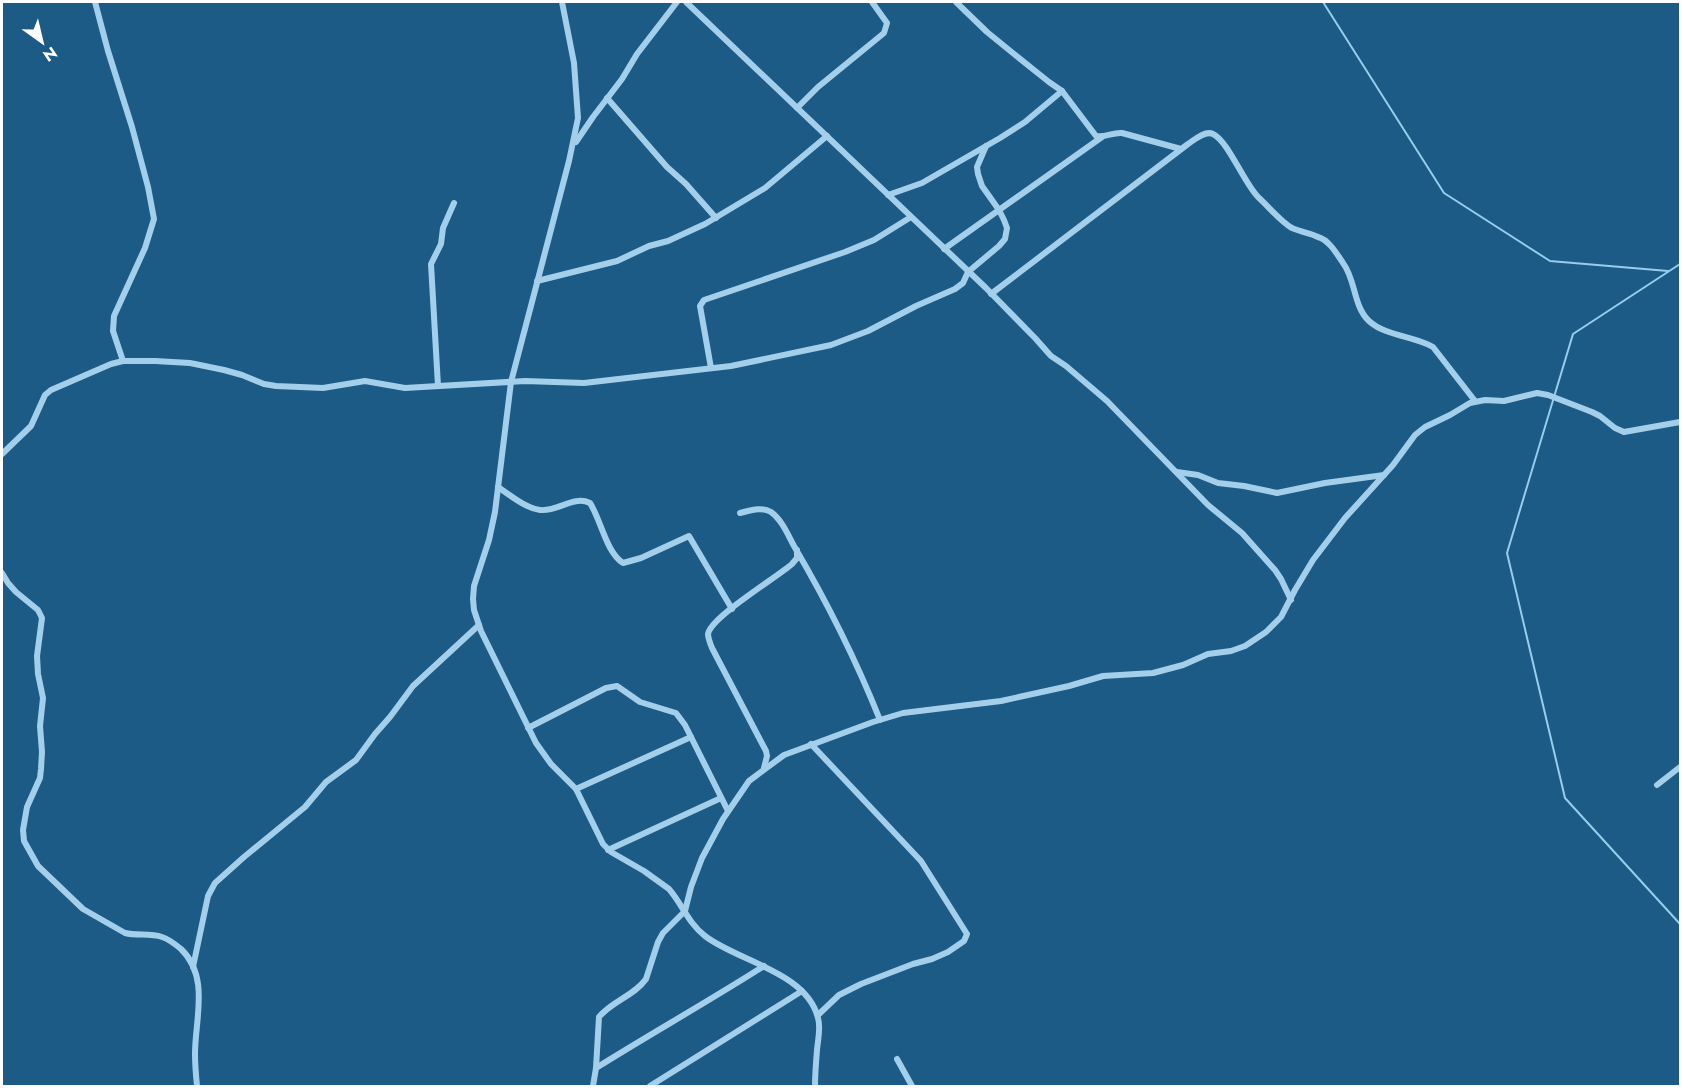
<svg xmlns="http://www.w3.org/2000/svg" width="1682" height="1088" viewBox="0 0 1682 1088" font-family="Jost,sans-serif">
<rect width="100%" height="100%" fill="#1c5b85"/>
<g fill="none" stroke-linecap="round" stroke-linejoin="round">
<g stroke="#97cded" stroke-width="2">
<polyline points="1323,2 1444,193 1550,261 1668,271"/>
<polyline points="1680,264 1573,334 1507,553 1565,798 1680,924"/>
</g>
<g stroke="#a4cfeb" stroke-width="6">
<polyline points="95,2 108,51 132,127 148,187 154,219 145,248 114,316 113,331 123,361"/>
<path d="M 562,2 L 574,63 L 578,118 L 569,161 L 511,382 L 495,512 L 489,540 L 474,586 L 473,599 L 474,610 L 481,631 L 536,743 L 551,764 L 576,789 L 603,844 L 611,852 L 644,871 L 669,889 C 682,904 689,924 705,936 C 737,961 807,972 818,1018 C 821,1028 818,1039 817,1050 C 816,1062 815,1074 815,1086"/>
<polyline points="686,2 986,288 1035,338 1051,356 1066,366 1107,401 1208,505 1242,533 1275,570 1281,579 1291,600"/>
<path d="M 956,2 L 987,32 L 1014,54 L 1049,82 L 1062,91 L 1096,136 C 1105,138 1113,132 1122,133 L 1181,149"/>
<polyline points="607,98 667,167 686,184 716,218"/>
<polyline points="797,108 818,87 884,33 887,23 872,2"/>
<polyline points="576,142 593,117 622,79 637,54 677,2"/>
<polyline points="888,195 922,183 1000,138 1025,122 1062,91"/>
<polyline points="944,249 1102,137"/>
<polyline points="537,281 617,261 649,246 668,241 705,224 765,188 827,136"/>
<path d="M 991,294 L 1188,144 C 1194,140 1205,130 1213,134 C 1228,141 1244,183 1258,197 C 1268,206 1281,222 1292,228 C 1301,232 1310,233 1318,237 C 1329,240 1337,254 1343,263 C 1356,280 1353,306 1369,321 C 1385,336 1414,336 1433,347 L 1475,401"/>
<polyline points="711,368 700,306 704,300 845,252 874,240 911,217"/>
<polyline points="438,386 431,264 441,244 443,228 454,203"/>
<polyline points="2,454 31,426 45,395 51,390 111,364 123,361 155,361 190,363 224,370 242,375 264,384 276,386 323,388 365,381 405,388 525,381 584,383 731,366 831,345 868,331 916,306 955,289 963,283 968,272 999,246 1005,239 1007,228 1004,220 999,210 982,186 978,174 977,167 986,146"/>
<polyline points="1177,472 1198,475 1218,483 1244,486 1277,493 1325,483 1384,475"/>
<path d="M 498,487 C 510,495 525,508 540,510 C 558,512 573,495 590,503 C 601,520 606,552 623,563 L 641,558 L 689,536 L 732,609"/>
<path d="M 740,513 C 749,511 761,506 771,512 C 782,520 788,535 794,546 C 827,602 856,660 880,720"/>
<path d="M 2,573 L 8,583 L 16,592 L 38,610 L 42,618 L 37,656 L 38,674 L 43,698 L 40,726 L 42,752 L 41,769 L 40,778 L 27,807 L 23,830 L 24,841 L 38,866 L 83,909 L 125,933 C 137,936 150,933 162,937 C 168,939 175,944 181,949 C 210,977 195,1019 195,1054 C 195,1065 196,1076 197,1086"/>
<polyline points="528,728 606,688 617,686 640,702 676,713 685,725 728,811"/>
<polyline points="811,744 921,861 967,934 964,941 948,952 932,959 913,964 861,984 839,995 818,1015"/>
<path d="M 764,768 L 767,756 L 766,751 L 712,648 C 710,643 708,638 708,634 C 711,617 776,578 792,564 L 797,558 L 797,550"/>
<polyline points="1657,785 1680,767"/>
<polyline points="576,789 691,737"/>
<polyline points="608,850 721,798"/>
<polyline points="193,967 208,896 215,883 244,857 305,807 326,782 356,760 375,734 390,717 413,686 479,625"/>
<polyline points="897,1059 912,1086"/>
<path d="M 596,1068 C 652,1033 709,1001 764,966"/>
<path d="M 593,1086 L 596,1068 L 599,1017 C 612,1001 634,996 646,979 L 658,942 L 663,933 L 685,911 L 691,887 L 702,858 L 723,819 L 749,781 L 784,755 L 873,722 L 903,713 L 1001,701 L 1069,686 L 1103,676 L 1153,673 L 1183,665 L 1208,654 L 1231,651 L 1245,646 L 1266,632 L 1281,617 L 1295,590 L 1313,560 L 1345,518 L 1393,465 L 1415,435 L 1425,427 L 1450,415 L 1470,403 L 1485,400 L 1504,401 L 1537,393 L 1548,395 L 1592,412 L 1600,416 L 1615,428 L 1624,432 L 1680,422"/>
<polyline points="650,1086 802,991"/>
</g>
</g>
<rect width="1682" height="1088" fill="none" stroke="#ffffff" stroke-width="6"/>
<g transform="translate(42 42) rotate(146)" stroke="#1c5b85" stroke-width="4.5" paint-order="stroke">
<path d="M0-4.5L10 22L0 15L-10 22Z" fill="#ffffff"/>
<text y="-9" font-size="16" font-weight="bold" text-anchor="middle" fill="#ffffff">N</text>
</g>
</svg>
